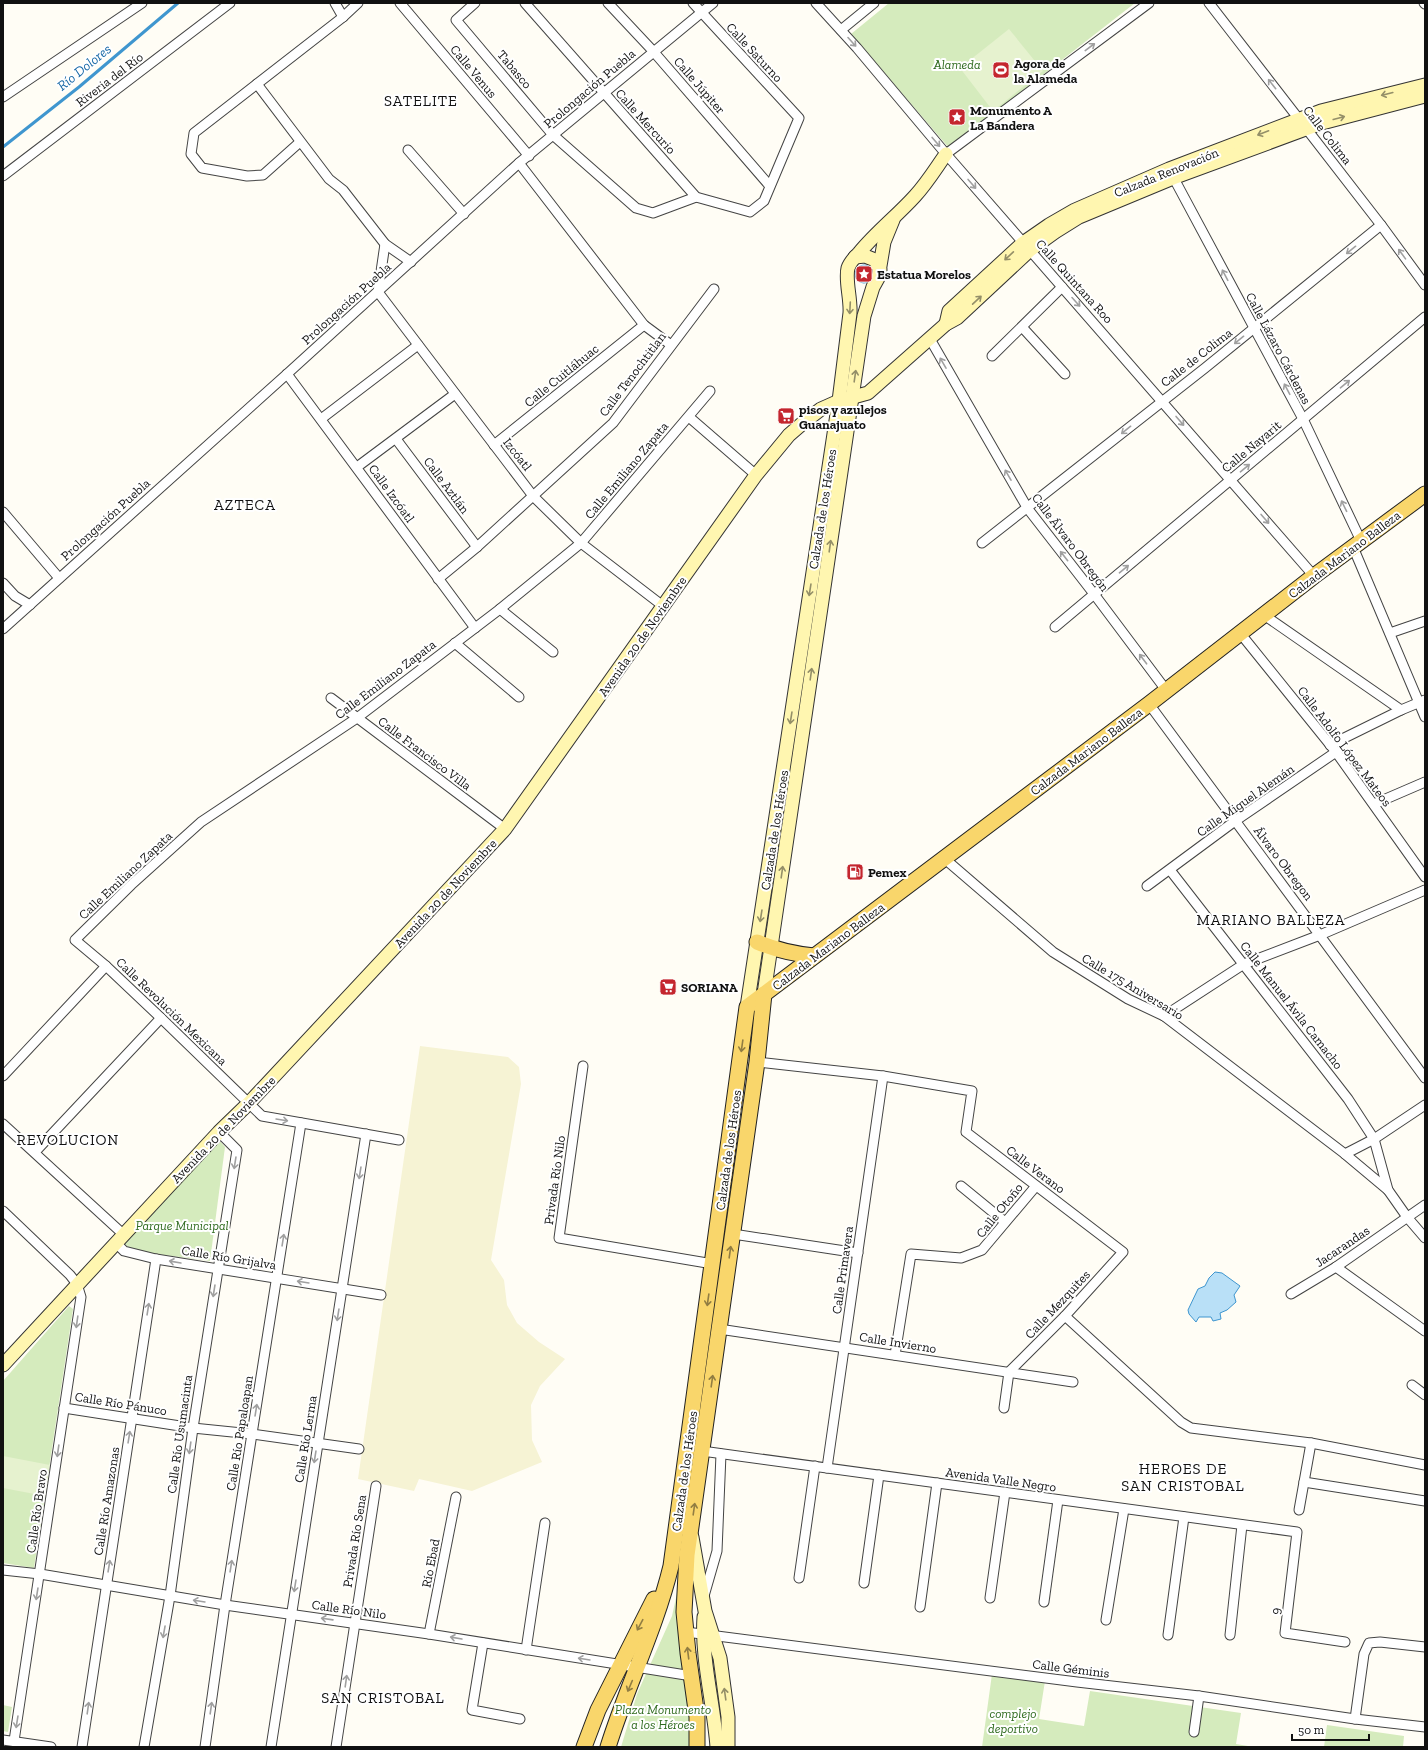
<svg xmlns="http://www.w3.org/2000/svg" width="1428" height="1750" viewBox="0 0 1428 1750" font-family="'Zilla Slab',serif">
<rect width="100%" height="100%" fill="#fffdf5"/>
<polygon fill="#f6f3d4" points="420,1046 508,1057 519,1067 521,1084 491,1260 504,1280 507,1305 517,1323 539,1342 565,1359 540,1386 531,1405 532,1440 542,1462 472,1491 419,1479 414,1491 358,1479"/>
<g fill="#d5ebbd">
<polygon points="889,3 1135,3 949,148 851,34"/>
<polygon points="219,1140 225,1147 210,1261 133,1251 123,1243"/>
<polygon points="69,1306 73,1309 34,1568 3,1563 3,1381"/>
<polygon points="684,1561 693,1747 621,1747 637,1694 672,1616"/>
<polygon points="992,1674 1045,1681 1039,1719 1084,1726 1090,1691 1241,1713 1236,1744 1254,1747 982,1747"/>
<polygon points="3,1705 12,1707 8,1732 3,1731"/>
<polygon points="1327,1725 1404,1736 1403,1747 1324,1747"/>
</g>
<g fill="#e6f2cf">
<polygon points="1009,29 1043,71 993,111 960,68"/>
<polygon points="3,1456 50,1465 45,1496 3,1488"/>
</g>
<g fill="#b9e0f7" stroke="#3f96cf">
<circle cx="864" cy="274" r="9"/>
<polygon points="1215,1272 1222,1273 1240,1286 1234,1295 1236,1302 1227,1310 1220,1313 1221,1319 1213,1321 1211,1317 1199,1317 1196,1322 1189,1314 1188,1310 1198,1289 1205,1286 1209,1278"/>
</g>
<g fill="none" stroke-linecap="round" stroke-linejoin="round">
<polyline stroke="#3f96cf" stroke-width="3" points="3,147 79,87 178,3"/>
<g stroke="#444" stroke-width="11">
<g id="street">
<polyline points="335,3 343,17"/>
<polyline points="400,3 529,156"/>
<polyline points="475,3 456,20 553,135 636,208 653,213 696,197"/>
<polyline points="525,3 696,197 750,212 764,201 799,118 693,3"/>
<polyline points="608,3 653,51 769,185"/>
<polyline points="816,3 857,48 946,154 1314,576"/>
<polyline points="1209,3 1381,225 1425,285"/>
<polyline points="1424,3 1425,4"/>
<polyline points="841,30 874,3"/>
<polyline points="257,84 329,179 343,190 385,244 411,262"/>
<polyline points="3,97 142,3"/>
<polyline points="300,142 263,175 247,176 202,168 191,154 194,133 343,17 358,3"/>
<polyline points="408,150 464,214"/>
<polyline points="946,154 1149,3"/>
<polyline points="519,163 644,325 671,345"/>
<polyline points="1171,173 1303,419 1361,541"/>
<polyline points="3,176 230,3"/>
<polyline points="385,244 378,292 533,496 581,543 663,606"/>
<polyline points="1022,327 1065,374"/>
<polyline points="930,339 1028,509 1094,594 1166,690"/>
<polyline points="992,356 1062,287"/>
<polyline points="287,374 475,628"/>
<polyline points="689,417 756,475"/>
<polyline points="321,419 418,345"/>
<polyline points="396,439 477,547"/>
<polyline points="494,445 644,325"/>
<polyline points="357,467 455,394"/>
<polyline points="3,512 59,578"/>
<polyline points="982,543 1205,368 1381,225"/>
<polyline points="1353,547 1425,717"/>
<polyline points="438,579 477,547 613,423 714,289"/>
<polyline points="3,583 15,596 30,605"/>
<polyline points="500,609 553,652"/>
<polyline points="1264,615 1401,710"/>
<polyline points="1055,627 1425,317"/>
<polyline points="3,629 287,374 519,163 713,3"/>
<polyline points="1240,633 1336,752 1425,877"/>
<polyline points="1390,633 1425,621"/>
<polyline points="455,643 519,697"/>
<polyline points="331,698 505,829"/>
<polyline points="1149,704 1425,1078"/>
<polyline points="1330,745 1401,710 1425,700"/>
<polyline points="1374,804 1425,782"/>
<polyline points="945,859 1053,952 1128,999 1164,1016 1345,1154 1388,1190"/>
<polyline points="1170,870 1348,1099 1374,1139 1388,1190 1407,1217 1425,1238"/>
<polyline points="1147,886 1235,821 1336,752"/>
<polyline points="1164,1016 1244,964 1320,935 1425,890"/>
<polyline points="757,1062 883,1076 972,1091 966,1132 1123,1252 1065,1316 1009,1372 1004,1408"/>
<polyline points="583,1066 559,1238 713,1264"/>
<polyline points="3,1076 106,966"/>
<polyline points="3,1124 123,1234"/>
<polyline points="399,1140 262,1116 161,1018 106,966 75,940 131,885 201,822 357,718 500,609 581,543 710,391"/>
<polyline points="35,1152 161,1018"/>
<polyline points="1345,1154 1374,1139 1425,1105"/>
<polyline points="961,1186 1005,1222"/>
<polyline points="3,1211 70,1275 77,1284 81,1297 14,1741"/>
<polyline points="733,1234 858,1253"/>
<polyline points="116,1243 124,1251 156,1259 381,1295"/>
<polyline points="1336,1267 1425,1331"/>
<polyline points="1291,1294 1336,1267 1425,1205"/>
<polyline points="1065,1316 1181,1422 1191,1428 1311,1443 1425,1465"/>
<polyline points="719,1329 1073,1382"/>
<polyline points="895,1355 911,1254 961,1258 982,1250 1036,1186"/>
<polyline points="1412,1385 1425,1395"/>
<polyline points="64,1408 193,1428 252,1434 359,1449"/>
<polyline points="702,1451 1297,1532 1285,1633 1345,1642"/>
<polyline points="827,1468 883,1076"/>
<polyline points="1304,1482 1425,1501"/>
<polyline points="1299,1510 1311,1443"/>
<polyline points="3,1570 40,1574 225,1605 429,1634 692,1676"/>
<polyline points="799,1578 815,1466"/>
<polyline points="864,1583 879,1475"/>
<polyline points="704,1596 717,1551 721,1454"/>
<polyline points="990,1598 1005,1492"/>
<polyline points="1044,1602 1058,1500"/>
<polyline points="920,1607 937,1483"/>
<polyline points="1106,1620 1124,1509"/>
<polyline points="686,1632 1077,1682 1199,1696 1355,1719 1425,1727"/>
<polyline points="429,1634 456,1497"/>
<polyline points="1168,1635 1184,1517"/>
<polyline points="1230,1635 1242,1525"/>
<polyline points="483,1643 472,1710 520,1719"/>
<polyline points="526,1650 545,1523"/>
<polyline points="1355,1719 1364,1654 1369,1643 1380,1642 1425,1647"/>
<polyline points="1194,1732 1199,1696"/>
<polyline points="3,1740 51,1747"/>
<polyline points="82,1747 156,1259"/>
<polyline points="144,1747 170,1596 193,1428 237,1150 219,1132"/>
<polyline points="205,1747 225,1605 301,1123"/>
<polyline points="271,1747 366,1134"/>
<polyline points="336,1747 376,1486"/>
</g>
</g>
<g stroke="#333" stroke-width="15">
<g id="secondary">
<polyline points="855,257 865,256 875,260 880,270"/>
<polyline points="946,324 949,311 1023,243 1049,225 1075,210 1169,169 1321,111 1425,85"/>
<polyline points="764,994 864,316 873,287 878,278 884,242 893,220"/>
<path d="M 747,1007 L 839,401 L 850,313 C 851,299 845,280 848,268 C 850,262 855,257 859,253 C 876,232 897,216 915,196 C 927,183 936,168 946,154"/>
<polyline points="3,1365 219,1132 249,1103 505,829 756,475 789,435 804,422 821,409 839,401 868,393 946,324 957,318 1030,250 1055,232 1079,217 1173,178 1322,123 1425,96"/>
<polyline points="692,1537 705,1611 720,1658 728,1717 728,1747"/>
<path d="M 704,1617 C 701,1658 714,1705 717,1747"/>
</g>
</g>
<g stroke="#222" stroke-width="17">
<g id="primary">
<path d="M 757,942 C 776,950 794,954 814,956"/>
<polyline points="584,1747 598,1710 654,1599"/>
<path d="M 608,1747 C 627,1686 656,1628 671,1566 L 747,1007 L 1149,704 L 1314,576 L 1425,494"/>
<polyline points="697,1747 697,1717 688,1653 684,1612 687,1555 757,1062 764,994"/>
</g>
</g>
<use href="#street" stroke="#fff" stroke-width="9"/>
<use href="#secondary" stroke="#fff6b0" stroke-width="13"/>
<use href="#primary" stroke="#f9d66b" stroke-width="15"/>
</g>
<defs><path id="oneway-shaft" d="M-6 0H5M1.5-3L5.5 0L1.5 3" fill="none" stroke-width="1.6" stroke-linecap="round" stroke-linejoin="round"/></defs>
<g stroke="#a0a0a0">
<use href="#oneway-shaft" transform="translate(852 42) rotate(48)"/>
<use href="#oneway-shaft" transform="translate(1090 47) rotate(-37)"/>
<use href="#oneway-shaft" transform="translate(1272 84) rotate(-128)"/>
<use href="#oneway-shaft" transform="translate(936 142) rotate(50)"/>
<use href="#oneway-shaft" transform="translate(972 184) rotate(49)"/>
<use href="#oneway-shaft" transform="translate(1351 250) rotate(141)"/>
<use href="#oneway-shaft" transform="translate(1402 254) rotate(-126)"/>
<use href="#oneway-shaft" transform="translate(1225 275) rotate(-118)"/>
<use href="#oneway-shaft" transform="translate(1076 302) rotate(48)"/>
<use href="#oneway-shaft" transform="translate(1239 340) rotate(141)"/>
<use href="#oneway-shaft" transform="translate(943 363) rotate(-120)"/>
<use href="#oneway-shaft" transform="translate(1345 384) rotate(-40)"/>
<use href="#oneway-shaft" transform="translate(1287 389) rotate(-118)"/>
<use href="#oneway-shaft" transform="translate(1180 421) rotate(49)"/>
<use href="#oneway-shaft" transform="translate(1126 430) rotate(141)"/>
<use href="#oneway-shaft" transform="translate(1245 468) rotate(-40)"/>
<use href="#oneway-shaft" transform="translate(1008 475) rotate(-120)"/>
<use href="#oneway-shaft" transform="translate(1344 506) rotate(-116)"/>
<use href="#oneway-shaft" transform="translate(1265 519) rotate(49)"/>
<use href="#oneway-shaft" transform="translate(1064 556) rotate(-128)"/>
<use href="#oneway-shaft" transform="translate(1124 569) rotate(-40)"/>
<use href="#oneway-shaft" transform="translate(1143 659) rotate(-127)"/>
<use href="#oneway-shaft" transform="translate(282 1120) rotate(9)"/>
<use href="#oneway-shaft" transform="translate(235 1163) rotate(99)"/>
<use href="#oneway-shaft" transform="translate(360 1173) rotate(99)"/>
<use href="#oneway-shaft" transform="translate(283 1240) rotate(-81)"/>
<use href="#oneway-shaft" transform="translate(175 1262) rotate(-170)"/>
<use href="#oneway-shaft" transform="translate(303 1282) rotate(-171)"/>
<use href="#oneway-shaft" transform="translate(214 1291) rotate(99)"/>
<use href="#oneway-shaft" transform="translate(148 1309) rotate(-81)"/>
<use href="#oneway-shaft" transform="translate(338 1315) rotate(99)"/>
<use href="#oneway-shaft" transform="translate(77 1322) rotate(98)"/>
<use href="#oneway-shaft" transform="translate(256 1410) rotate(-81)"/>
<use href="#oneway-shaft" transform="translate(129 1437) rotate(-81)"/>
<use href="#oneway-shaft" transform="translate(190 1448) rotate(98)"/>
<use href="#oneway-shaft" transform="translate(58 1451) rotate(98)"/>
<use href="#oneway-shaft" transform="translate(315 1457) rotate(99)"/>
<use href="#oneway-shaft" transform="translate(109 1566) rotate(-81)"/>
<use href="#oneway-shaft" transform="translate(231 1566) rotate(-81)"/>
<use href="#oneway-shaft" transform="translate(295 1586) rotate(99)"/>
<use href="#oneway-shaft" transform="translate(37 1594) rotate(99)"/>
<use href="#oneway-shaft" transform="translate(199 1601) rotate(-171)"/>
<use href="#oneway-shaft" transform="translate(327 1619) rotate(-172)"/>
<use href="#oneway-shaft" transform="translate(164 1632) rotate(100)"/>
<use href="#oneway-shaft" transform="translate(456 1638) rotate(-170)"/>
<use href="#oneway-shaft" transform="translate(584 1659) rotate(-171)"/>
<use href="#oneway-shaft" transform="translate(346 1681) rotate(-82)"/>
<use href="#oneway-shaft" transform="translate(88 1708) rotate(-82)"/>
<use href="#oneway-shaft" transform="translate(211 1708) rotate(-82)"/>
<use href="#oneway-shaft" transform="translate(17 1722) rotate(99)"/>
</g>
<g stroke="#948f68">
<use href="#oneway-shaft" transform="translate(1387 94) rotate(166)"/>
<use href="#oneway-shaft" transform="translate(1339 118) rotate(-15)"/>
<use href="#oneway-shaft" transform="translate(1263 133) rotate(159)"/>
<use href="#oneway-shaft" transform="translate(1009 256) rotate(137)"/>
<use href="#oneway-shaft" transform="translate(977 300) rotate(-43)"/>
<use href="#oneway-shaft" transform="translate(850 308) rotate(93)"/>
<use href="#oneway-shaft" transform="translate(855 376) rotate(-82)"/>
<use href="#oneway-shaft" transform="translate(830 546) rotate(-82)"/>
<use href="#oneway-shaft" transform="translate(810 590) rotate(99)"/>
<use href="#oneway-shaft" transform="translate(811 674) rotate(-82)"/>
<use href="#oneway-shaft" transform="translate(791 718) rotate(99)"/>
<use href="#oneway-shaft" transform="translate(782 872) rotate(-82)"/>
<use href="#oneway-shaft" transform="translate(761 916) rotate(99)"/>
<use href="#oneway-shaft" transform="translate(725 1694) rotate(-98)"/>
</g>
<g stroke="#917d42">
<use href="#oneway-shaft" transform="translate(742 1046) rotate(98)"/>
<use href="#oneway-shaft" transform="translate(730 1252) rotate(-82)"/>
<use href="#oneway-shaft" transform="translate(708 1300) rotate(98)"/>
<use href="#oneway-shaft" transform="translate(712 1381) rotate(-82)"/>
<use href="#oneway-shaft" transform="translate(694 1509) rotate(-82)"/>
<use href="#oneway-shaft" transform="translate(640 1625) rotate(118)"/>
<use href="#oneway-shaft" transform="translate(688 1653) rotate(-97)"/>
<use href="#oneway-shaft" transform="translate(630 1686) rotate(113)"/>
</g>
<defs>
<g id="stadium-square" transform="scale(0.9)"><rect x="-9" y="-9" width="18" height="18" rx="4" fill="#c4262e" stroke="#fff"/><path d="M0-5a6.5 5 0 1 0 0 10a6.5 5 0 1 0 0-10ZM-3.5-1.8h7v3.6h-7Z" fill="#fff"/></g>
<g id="sight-square" transform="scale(0.9)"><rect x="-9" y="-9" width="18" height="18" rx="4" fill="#c4262e" stroke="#fff"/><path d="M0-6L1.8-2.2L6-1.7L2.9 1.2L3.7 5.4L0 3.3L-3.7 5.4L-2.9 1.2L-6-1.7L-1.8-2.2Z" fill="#fff"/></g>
<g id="supermarket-square" transform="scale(0.9)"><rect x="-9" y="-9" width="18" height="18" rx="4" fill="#c4262e" stroke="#fff"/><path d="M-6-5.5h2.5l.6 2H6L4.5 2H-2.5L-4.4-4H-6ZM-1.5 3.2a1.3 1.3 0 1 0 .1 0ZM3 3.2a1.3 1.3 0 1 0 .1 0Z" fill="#fff"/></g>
<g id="fuel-square" transform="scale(0.9)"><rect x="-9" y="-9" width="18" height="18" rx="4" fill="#c4262e" stroke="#fff"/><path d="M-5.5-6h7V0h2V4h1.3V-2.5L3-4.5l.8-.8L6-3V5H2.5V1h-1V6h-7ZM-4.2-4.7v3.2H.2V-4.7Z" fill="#fff"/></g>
</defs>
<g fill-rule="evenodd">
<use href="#stadium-square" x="1001" y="70"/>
<use href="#sight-square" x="957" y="117"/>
<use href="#sight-square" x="864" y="274"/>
<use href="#supermarket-square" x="786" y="416"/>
<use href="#fuel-square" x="855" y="872"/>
<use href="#supermarket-square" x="668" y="987"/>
</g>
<g text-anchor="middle" stroke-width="4" stroke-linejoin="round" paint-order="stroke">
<g font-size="13" fill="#111" stroke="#fff">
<text transform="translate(755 52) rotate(47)" y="5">Calle Saturno</text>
<text transform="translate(515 69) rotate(50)" y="5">Tabasco</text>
<text transform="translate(474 71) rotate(50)" y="5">Calle Venus</text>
<text transform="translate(109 79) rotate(-37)" y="5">Riveria del Río</text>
<text transform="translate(700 85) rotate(49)" y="5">Calle Júpiter</text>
<text transform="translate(589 88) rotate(-40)" y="5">Prolongación Puebla</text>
<text transform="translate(646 121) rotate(48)" y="5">Calle Mercurio</text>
<text transform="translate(1328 135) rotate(52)" y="5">Calle Colima</text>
<text transform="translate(1166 172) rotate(-22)" y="5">Calzada Renovación</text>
<text transform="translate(1075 281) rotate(48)" y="5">Calle Quintana Roo</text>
<text transform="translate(346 303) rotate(-42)" y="5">Prolongación Puebla</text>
<text transform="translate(1279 348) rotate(62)" y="5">Calle Lázaro Cárdenas</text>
<text transform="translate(1196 357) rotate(-38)" y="5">Calle de Colima</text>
<text transform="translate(632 374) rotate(-53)" y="5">Calle Tenochtitlan</text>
<text transform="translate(561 375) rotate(-39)" y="5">Calle Cuitláhuac</text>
<text transform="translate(1251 446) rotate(-40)" y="5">Calle Nayarit</text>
<text transform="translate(518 454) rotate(52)" y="5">Izcóatl</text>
<text transform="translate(626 470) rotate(-50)" y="5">Calle Emiliano Zapata</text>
<text transform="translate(447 485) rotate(53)" y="5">Calle Aztlán</text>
<text transform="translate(392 493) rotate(54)" y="5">Calle Izcóatl</text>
<text transform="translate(822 509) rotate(-81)" y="5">Calzada de los Héroes</text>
<text transform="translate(105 519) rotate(-42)" y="5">Prolongación Puebla</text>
<text transform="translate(1071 542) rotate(53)" y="5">Calle Álvaro Obregón</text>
<text transform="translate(1344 554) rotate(-37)" y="5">Calzada Mariano Balleza</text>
<text transform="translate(642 636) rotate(-55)" y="5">Avenida 20 de Noviembre</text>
<text transform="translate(385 679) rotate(-37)" y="5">Calle Emiliano Zapata</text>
<text transform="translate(1345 746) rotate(53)" y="5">Calle Adolfo López Mateos</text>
<text transform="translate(1086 751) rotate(-37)" y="5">Calzada Mariano Balleza</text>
<text transform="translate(425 753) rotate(37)" y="5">Calle Francisco Villa</text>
<text transform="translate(1245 800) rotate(-35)" y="5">Calle Miguel Alemán</text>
<text transform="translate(774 830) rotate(-81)" y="5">Calzada de los Héroes</text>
<text transform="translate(1284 863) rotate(53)" y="5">Álvaro Obregon</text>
<text transform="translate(125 875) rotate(-43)" y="5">Calle Emiliano Zapata</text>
<text transform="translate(445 893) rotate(-47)" y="5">Avenida 20 de Noviembre</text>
<text transform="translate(828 946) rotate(-37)" y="5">Calzada Mariano Balleza</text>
<text transform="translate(1133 986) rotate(31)" y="5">Calle 175 Aniversario</text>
<text transform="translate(1292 1005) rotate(52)" y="5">Calle Manuel Ávila Camacho</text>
<text transform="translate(172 1011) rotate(44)" y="5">Calle Revolución Mexicana</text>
<text transform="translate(223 1129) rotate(-46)" y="5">Avenida 20 de Noviembre</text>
<text transform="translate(728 1150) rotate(-82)" y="5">Calzada de los Héroes</text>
<text transform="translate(1036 1169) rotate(37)" y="5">Calle Verano</text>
<text transform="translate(554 1180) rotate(-82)" y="5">Privada Río Nilo</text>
<text transform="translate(999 1210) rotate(-51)" y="5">Calle Otoño</text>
<text transform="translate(1342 1246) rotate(-34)" y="5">Jacarandas</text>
<text transform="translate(229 1257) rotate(9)" y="5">Calle Río Grijalva</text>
<text transform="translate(842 1270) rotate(-82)" y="5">Calle Primavera</text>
<text transform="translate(1057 1304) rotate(-47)" y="5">Calle Mezquites</text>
<text transform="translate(898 1342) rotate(9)" y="5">Calle Invierno</text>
<text transform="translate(121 1403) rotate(9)" y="5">Calle Río Pánuco</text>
<text transform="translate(239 1433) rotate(-81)" y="5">Calle Río Papaloapan</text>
<text transform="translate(179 1434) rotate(-82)" y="5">Calle Río Usumacinta</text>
<text transform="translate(305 1439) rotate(-81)" y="5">Calle Río Lerma</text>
<text transform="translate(684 1471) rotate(-82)" y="5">Calzada de los Héroes</text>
<text transform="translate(1001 1479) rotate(8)" y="5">Avenida Valle Negro</text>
<text transform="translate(106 1501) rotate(-81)" y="5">Calle Río Amazonas</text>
<text transform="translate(36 1511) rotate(-82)" y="5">Calle Río Bravo</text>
<text transform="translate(354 1541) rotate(-81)" y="5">Privada Río Sena</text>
<text transform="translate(430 1563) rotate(-79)" y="5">Río Ebad</text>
<text transform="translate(349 1609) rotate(8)" y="5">Calle Río Nilo</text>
<text transform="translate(1275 1611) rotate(-83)" y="5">9</text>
<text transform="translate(1071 1668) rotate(7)" y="5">Calle Géminis</text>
</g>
<g font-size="13" font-weight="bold" fill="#111" stroke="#fff" text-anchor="start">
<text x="1014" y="68">Agora de<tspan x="1014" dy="15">la Alameda</tspan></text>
<text x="970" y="115">Monumento A<tspan x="970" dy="15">La Bandera</tspan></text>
<text x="877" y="279">Estatua Morelos</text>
<text x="799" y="414">pisos y azulejos<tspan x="799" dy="15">Guanajuato</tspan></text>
<text x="868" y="877">Pemex</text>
<text x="681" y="992">SORIANA</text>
</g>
<g font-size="13" font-style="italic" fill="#2f6b1f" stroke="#fff">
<text x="957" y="69">Alameda</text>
<text x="182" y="1230">Parque Municipal</text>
<text x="663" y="1714">Plaza Monumento<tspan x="663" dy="15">a los Héroes</tspan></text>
<text x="1013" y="1718">complejo<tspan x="1013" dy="15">deportivo</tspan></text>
</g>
<g font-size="14" font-style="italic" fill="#1768a6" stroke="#fff">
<text transform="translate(84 67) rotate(-39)" y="5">Río Dolores</text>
</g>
<g font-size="15" letter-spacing="1" fill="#111" stroke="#fff">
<text x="421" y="106">SATELITE</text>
<text x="245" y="510">AZTECA</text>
<text x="1271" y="925">MARIANO BALLEZA</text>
<text x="68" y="1145">REVOLUCION</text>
<text x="1183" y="1474">HEROES DE<tspan x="1183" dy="17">SAN CRISTOBAL</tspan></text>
<text x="383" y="1703">SAN CRISTOBAL</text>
</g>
</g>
<rect width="1428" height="1750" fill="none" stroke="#111111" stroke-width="8"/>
<path d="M1292 1734v6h77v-6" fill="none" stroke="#111111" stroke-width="2"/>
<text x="1298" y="1734" font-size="12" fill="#111111" stroke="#ffffff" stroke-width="3" paint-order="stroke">50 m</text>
</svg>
